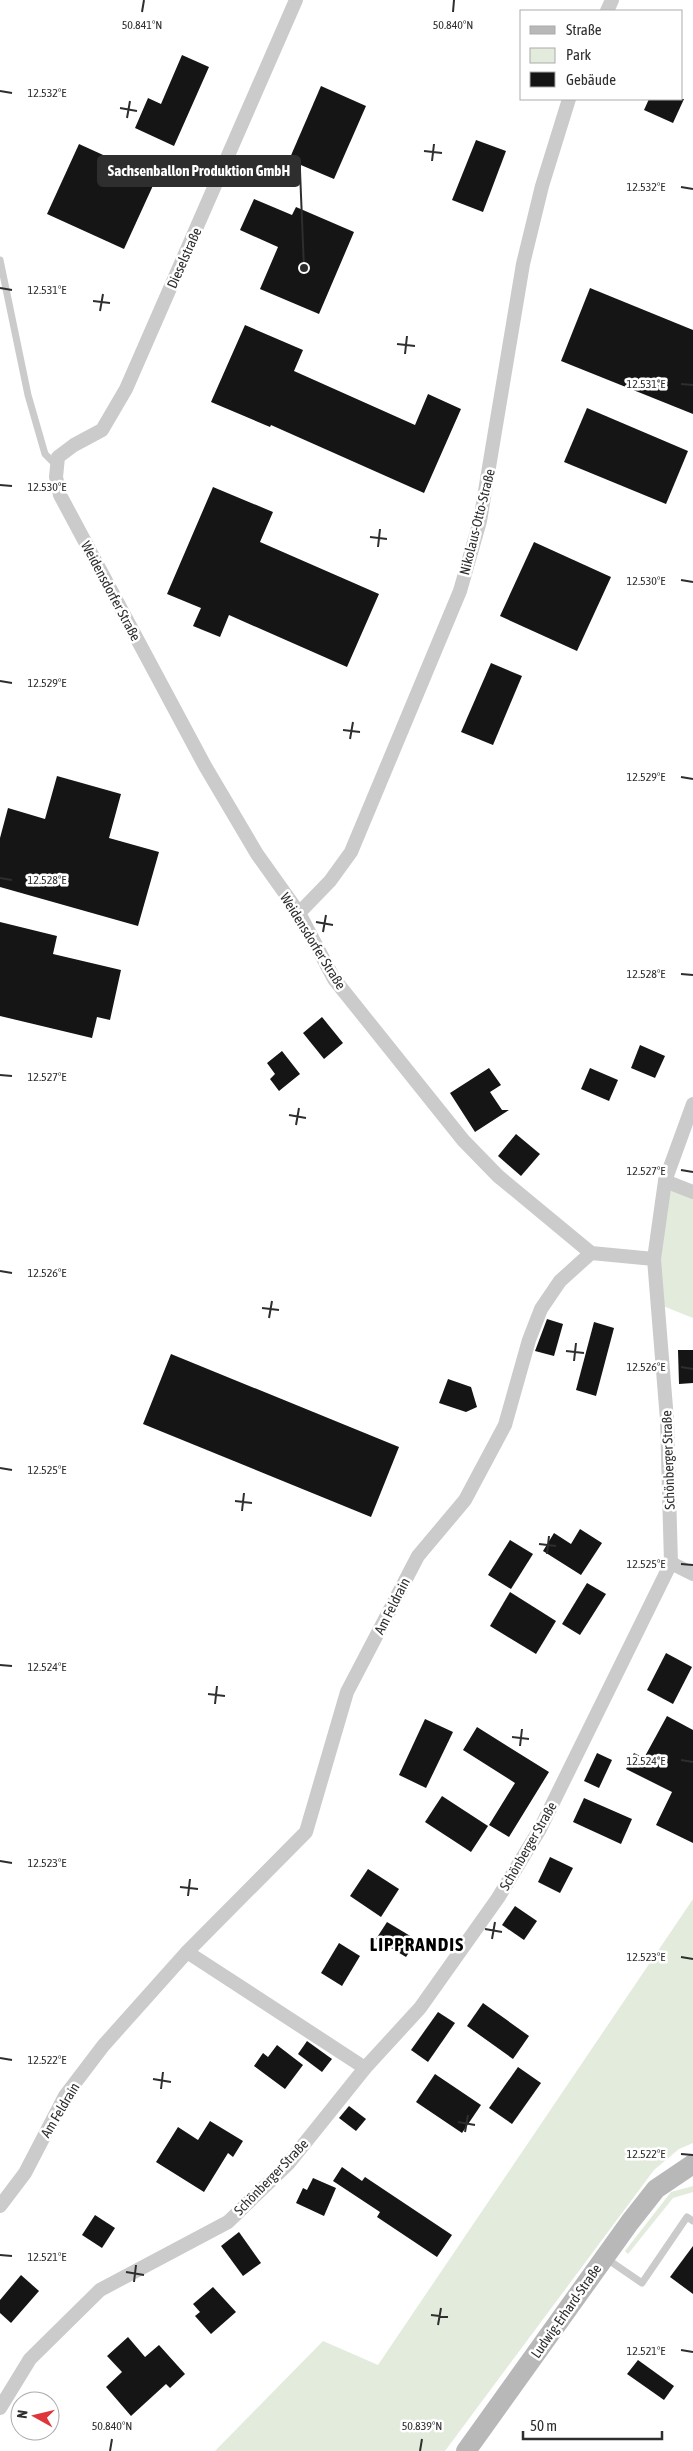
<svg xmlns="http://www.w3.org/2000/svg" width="693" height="2451" viewBox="0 0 693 2451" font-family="'Asap Condensed',sans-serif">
<rect width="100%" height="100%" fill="#fff"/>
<g fill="#e3ebdc">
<polygon points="665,1181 693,1192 693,1318 658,1304"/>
<polygon points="693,1899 693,2143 679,2149 654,2170 445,2451 215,2451 323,2341 378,2365"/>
<polygon points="693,2186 693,2192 673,2198 628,2254 625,2251 671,2192"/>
</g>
<g fill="#151515">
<polygon points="182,55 209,67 174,146 135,128 148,98 161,104"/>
<polygon points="321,86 366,106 334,179 289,160"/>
<polygon points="649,99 684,99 673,123 644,110"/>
<polygon points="476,140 506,151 483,212 452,200"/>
<polygon points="79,144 156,179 124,249 47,214"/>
<polygon points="254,199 292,215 296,207 354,232 319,314 260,289 278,247 240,230"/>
<polygon points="590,288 693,330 693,414 561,361"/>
<polygon points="245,325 303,350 294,371 415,425 428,394 461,409 424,493 271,425 270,427 211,402"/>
<polygon points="587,408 688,451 666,504 564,462"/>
<polygon points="213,487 273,512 260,542 379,594 347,667 229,615 220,637 193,626 201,608 167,594"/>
<polygon points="534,542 611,577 577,651 500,616"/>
<polygon points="491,663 522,676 493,745 461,732"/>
<polygon points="57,776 121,794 109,838 159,852 138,926 0,887 0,838 8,808 45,819"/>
<polygon points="0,922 57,936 53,954 121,970 110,1020 97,1017 92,1038 0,1016"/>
<polygon points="322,1017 343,1043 324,1059 303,1033"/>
<polygon points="640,1045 665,1056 655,1078 631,1068"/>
<polygon points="282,1051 300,1074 279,1091 270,1079 275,1074 267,1063"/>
<polygon points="489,1068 501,1085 490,1092 502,1110 509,1110 475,1132 450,1093"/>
<polygon points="590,1068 618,1080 609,1101 581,1089"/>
<polygon points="516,1134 540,1154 521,1176 498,1156"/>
<polygon points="547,1319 563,1324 554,1356 535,1351"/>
<polygon points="594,1322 614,1328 596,1396 576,1390"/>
<polygon points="678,1350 693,1350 693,1383 679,1384"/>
<polygon points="171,1354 399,1447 371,1517 143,1424"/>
<polygon points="448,1379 471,1387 477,1407 466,1412 439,1403"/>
<polygon points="580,1529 602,1543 581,1575 543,1551 554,1533 571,1544"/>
<polygon points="510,1540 533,1554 511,1589 488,1575"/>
<polygon points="587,1583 606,1594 580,1635 562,1624"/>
<polygon points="510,1592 556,1621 536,1654 490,1626"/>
<polygon points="666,1653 692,1667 673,1704 647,1690"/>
<polygon points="667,1716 693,1730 693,1843 656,1825 672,1792 626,1769 634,1753 644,1758"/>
<polygon points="425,1719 453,1732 426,1788 399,1775"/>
<polygon points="477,1727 549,1772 509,1837 489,1825 515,1783 463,1750"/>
<polygon points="597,1753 612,1760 599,1788 584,1781"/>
<polygon points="442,1796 488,1826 471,1852 425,1822"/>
<polygon points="584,1798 632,1819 621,1844 573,1822"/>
<polygon points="550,1857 573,1868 560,1893 538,1882"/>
<polygon points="368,1869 399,1889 381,1917 350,1896"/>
<polygon points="515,1906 537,1921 524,1940 502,1925"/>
<polygon points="387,1922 417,1940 406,1957 376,1939"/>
<polygon points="339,1943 360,1956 342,1986 321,1973"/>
<polygon points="483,2003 529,2036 513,2059 467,2026"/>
<polygon points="438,2012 455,2023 428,2062 411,2050"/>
<polygon points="307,2041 332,2059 322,2072 298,2054"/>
<polygon points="277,2045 303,2065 285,2089 254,2066 263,2053 268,2057"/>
<polygon points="518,2067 541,2083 512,2124 489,2108"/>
<polygon points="435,2074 481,2105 462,2133 416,2102"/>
<polygon points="349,2106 366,2119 356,2131 339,2118"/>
<polygon points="210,2121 243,2141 233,2157 228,2153 204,2192 156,2162 178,2127 198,2140"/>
<polygon points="342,2167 362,2181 365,2177 452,2235 437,2257 377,2217 380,2212 333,2181"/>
<polygon points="313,2178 336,2188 324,2216 296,2203 303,2188 307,2190"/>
<polygon points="95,2215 115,2228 102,2248 82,2235"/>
<polygon points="239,2232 261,2263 243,2276 221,2246"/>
<polygon points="693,2246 693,2294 670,2277"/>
<polygon points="21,2275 39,2291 11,2323 0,2313 0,2300"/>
<polygon points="213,2287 236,2312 211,2334 195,2316 200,2312 193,2304"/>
<polygon points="128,2337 145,2357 159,2345 185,2374 170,2388 166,2384 131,2416 106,2387 122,2372 107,2356"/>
<polygon points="638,2360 674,2386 664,2400 627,2374"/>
</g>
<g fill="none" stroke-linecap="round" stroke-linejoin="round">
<g stroke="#cbcbcb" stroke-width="7">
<polyline points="0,260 28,395 45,454 56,465"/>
<polyline points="607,2259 642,2283 687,2217 693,2221"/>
</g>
<g stroke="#cbcbcb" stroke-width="14">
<polyline points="296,0 126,389 102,430 74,445 58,457 56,477 60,495 205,766 257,854 299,913 334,979 463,1140 498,1176 591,1253 654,1259"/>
<polyline points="607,11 612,0"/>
<polyline points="299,913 330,881 351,852 460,591 480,521 523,264 542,186 569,99"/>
<polyline points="665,1181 693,1192"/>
<polyline points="671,1563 693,1574"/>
<polyline points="187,1952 365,2068"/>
<polyline points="0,2206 25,2173 65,2096 103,2046 187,1952 306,1832 347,1692 418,1556 465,1500 505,1425 529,1340 541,1309 560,1281 591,1253"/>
<polyline points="0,2408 30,2359 100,2290 228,2222 288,2164 365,2068 420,2008 498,1898 540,1829 671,1563 667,1420 654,1259 665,1181 693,1104"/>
</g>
<polyline stroke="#b8b8b8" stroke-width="20" points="466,2451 630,2222 656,2189 693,2164"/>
</g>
<path fill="none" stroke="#2e2e2e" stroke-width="2" d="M 142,12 L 144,0M 453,12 L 454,0M 0,91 L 12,93M 120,108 L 137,111M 127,118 L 130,101M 424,151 L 442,153M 432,161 L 434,144M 681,187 L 693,189M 0,288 L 12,290M 93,301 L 110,303M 100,311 L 103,294M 397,344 L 415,346M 405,354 L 407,336M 681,384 L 693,385M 0,485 L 12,486M 370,537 L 387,539M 378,547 L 380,529M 681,580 L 693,582M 0,681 L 12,683M 343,730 L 360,732M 350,739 L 353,722M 681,777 L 693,779M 0,878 L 12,880M 316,922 L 333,925M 323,932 L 326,915M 681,974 L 693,975M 0,1075 L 12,1076M 289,1115 L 306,1118M 296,1125 L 299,1108M 681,1170 L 693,1172M 0,1271 L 12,1273M 262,1308 L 279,1310M 269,1318 L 272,1301M 566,1351 L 584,1353M 574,1361 L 576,1343M 681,1367 L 693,1369M 0,1468 L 12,1470M 235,1501 L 252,1503M 242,1511 L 244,1493M 539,1544 L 556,1546M 547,1554 L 549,1536M 681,1564 L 693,1565M 0,1665 L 12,1666M 208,1694 L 225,1696M 215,1704 L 217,1686M 512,1737 L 529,1739M 520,1746 L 522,1729M 681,1760 L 693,1762M 0,1861 L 12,1863M 180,1887 L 198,1889M 188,1896 L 190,1879M 485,1929 L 502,1932M 492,1939 L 495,1922M 681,1957 L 693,1959M 0,2058 L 12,2060M 153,2079 L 171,2082M 161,2089 L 163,2072M 458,2122 L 475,2125M 465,2132 L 468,2115M 681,2154 L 693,2155M 0,2255 L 12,2256M 126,2272 L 144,2275M 134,2282 L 136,2265M 431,2315 L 448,2317M 438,2325 L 441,2308M 681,2350 L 693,2352M 110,2451 L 112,2439M 420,2451 L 422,2439"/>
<g text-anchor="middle" stroke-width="5" stroke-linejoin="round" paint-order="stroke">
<g font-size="14" fill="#2e2e2e" stroke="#fff">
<text transform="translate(184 258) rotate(-66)" y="5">Dieselstraße</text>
<text transform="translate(477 522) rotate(-76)" y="5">Nikolaus-Otto-Straße</text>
<text transform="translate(111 591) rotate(62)" y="5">Weidensdorfer Straße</text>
<text transform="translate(313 941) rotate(58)" y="5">Weidensdorfer Straße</text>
<text transform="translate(668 1460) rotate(-92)" y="5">Schönberger Straße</text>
<text transform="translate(392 1606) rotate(-63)" y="5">Am Feldrain</text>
<text transform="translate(528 1846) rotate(-60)" y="5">Schönberger Straße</text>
<text transform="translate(60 2110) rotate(-59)" y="5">Am Feldrain</text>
<text transform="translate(271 2177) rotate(-46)" y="5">Schönberger Straße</text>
<text transform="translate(566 2311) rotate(-55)" y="5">Ludwig-Erhard-Straße</text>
</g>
<g font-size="19" font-weight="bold" letter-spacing="1" fill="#000" stroke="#fff">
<text x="417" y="1951">LIPPRANDIS</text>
</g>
</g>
<g font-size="12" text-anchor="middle" fill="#2e2e2e" stroke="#fff" stroke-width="5" stroke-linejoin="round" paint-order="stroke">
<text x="142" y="29">50.841°N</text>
<text x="453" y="29">50.840°N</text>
<text x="47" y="97">12.532°E</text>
<text x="646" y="191">12.532°E</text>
<text x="47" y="294">12.531°E</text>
<text x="646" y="388">12.531°E</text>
<text x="47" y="491">12.530°E</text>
<text x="646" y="585">12.530°E</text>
<text x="47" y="687">12.529°E</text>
<text x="646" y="781">12.529°E</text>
<text x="47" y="884">12.528°E</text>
<text x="646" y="978">12.528°E</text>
<text x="47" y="1081">12.527°E</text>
<text x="646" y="1175">12.527°E</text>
<text x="47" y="1277">12.526°E</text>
<text x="646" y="1371">12.526°E</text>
<text x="47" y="1474">12.525°E</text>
<text x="646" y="1568">12.525°E</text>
<text x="47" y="1671">12.524°E</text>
<text x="646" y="1765">12.524°E</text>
<text x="47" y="1867">12.523°E</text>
<text x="646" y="1961">12.523°E</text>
<text x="47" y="2064">12.522°E</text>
<text x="646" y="2158">12.522°E</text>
<text x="47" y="2261">12.521°E</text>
<text x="646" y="2355">12.521°E</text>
<text x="112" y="2430">50.840°N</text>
<text x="422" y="2430">50.839°N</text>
</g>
<path fill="none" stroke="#2e2e2e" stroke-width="2" d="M304 268L300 171"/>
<circle fill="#2e2e2e" stroke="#fff" stroke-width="2" cx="304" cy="268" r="5"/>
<rect fill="#2e2e2e" stroke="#2e2e2e" stroke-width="2" x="98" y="156" width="202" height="30" rx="5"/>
<g font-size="15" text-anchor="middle" font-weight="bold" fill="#fff">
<text x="199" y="176">Sachsenballon Produktion GmbH</text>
</g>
<rect x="520" y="10" width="162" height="90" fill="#ffffff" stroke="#ababab"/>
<rect x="530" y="26" width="25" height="8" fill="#b8b8b8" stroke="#ababab"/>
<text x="566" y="35" font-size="15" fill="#2e2e2e">Straße</text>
<rect x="530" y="48" width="25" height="15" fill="#e3ebdc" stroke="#ababab"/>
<text x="566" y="60" font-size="15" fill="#2e2e2e">Park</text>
<rect x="530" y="72" width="25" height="15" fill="#151515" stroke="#ababab"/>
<text x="566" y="85" font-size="15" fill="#2e2e2e">Gebäude</text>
<g transform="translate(35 2416) rotate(278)"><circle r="24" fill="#ffffff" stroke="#ababab"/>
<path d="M0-4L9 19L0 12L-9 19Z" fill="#df363b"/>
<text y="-8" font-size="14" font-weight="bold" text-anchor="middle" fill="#2e2e2e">N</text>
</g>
<path d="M523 2431v8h139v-8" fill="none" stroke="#2e2e2e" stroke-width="2.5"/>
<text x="530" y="2431" font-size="15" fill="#2e2e2e" stroke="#ffffff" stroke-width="4" paint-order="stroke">50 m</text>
</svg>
